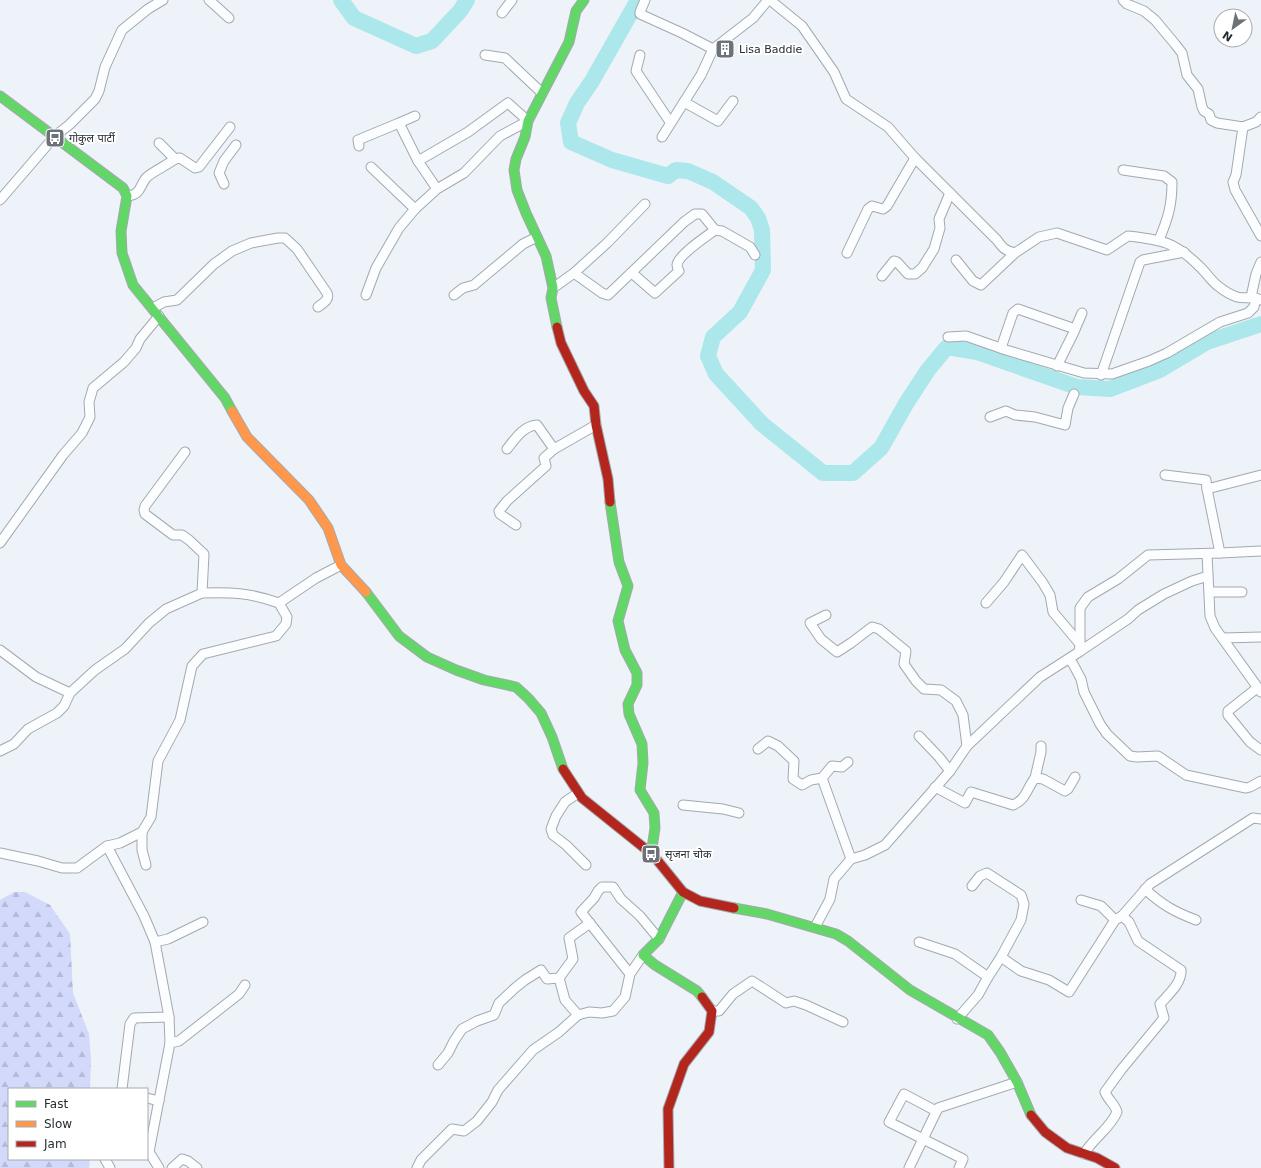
<svg xmlns="http://www.w3.org/2000/svg" width="1261" height="1168" viewBox="0 0 1261 1168" font-family="'DejaVu Sans','Noto Sans Devanagari',sans-serif">
<defs>
<pattern id="forest-firs" width="22" height="20" patternUnits="userSpaceOnUse"><rect width="22" height="20" fill="#d2d9fb"/><path d="M5 1l3.5 6h-7zM16 11l3.5 6h-7z" fill="#b4bbd8"/></pattern>
</defs>
<rect width="100%" height="100%" fill="#edf3f8"/>
<polygon fill="url(#forest-firs)" points="14,892 25,892 50,905 70,934 73,993 89,1034 91,1060 90,1089 9,1089 9,1159 90,1159 89,1168 0,1168 0,900"/>
<g fill="none" stroke-linecap="round" stroke-linejoin="round">
<g stroke="#abe7eb" stroke-width="16">
<polyline points="341,0 354,18 416,46 432,41 460,11 467,0"/>
<polyline points="638,0 592,81 577,103 568,123 571,142 612,160 668,176 676,170 688,171 713,182 751,208 758,218 762,230 763,270 740,312 713,337 708,356 716,374 762,424 823,473 853,473 881,448 907,402 928,370 947,347 977,352 1077,387 1110,389 1160,370 1207,342 1261,324"/>
</g>
<g stroke="#a3a9ae" stroke-width="11">
<g id="street">
<polyline points="209,0 229,18"/>
<polyline points="645,0 640,12 640,14 682,33 713,49"/>
<path d="M 770,0 L 802,26 L 834,72 L 846,99 L 888,127 L 915,158 L 997,240 C 1002,247 1005,251 1015,253 L 1039,237 L 1057,233 L 1107,250 L 1128,236 C 1161,240 1174,241 1199,266 C 1206,272 1211,281 1218,286 C 1223,290 1231,295 1237,297 C 1245,299 1253,296 1261,300"/>
<polyline points="1123,0 1127,4 1144,11 1155,20 1175,44 1182,53 1187,75 1198,89 1202,107 1204,111 1209,114 1211,120 1217,123 1243,127 1256,122 1261,117"/>
<polyline points="502,13 512,0"/>
<polyline points="485,55 505,58 542,93"/>
<polyline points="640,55 636,71 670,122"/>
<polyline points="684,102 718,121 733,101"/>
<polyline points="399,123 415,116"/>
<polyline points="1243,127 1236,175 1233,182 1235,190 1261,236"/>
<polyline points="662,137 701,75 713,49 753,18 768,0"/>
<polyline points="159,143 175,159"/>
<polyline points="359,146 358,140 399,123 418,161"/>
<polyline points="371,167 415,209"/>
<path d="M 1123,170 L 1164,176 L 1172,182 C 1172,206 1168,218 1159,240"/>
<polyline points="224,184 219,173 224,161 236,145"/>
<path d="M 127,196 C 141,195 139,187 146,178 C 150,173 169,164 175,159 L 180,158 L 195,168 L 199,167 L 230,127"/>
<polyline points="0,200 55,136 69,125 95,99 99,91 105,67 122,30 148,9 163,0"/>
<polyline points="847,253 868,209 872,206 883,209 887,206 915,158"/>
<polyline points="956,260 973,281 981,285 1015,253"/>
<polyline points="574,273 607,243 645,204"/>
<path d="M 632,273 L 655,293 L 679,271 C 678,269 677,267 677,265 C 678,255 707,236 715,230"/>
<polyline points="882,276 894,261 897,262 908,274 915,274 922,268 934,249 940,228 939,219 950,193"/>
<polyline points="553,288 574,273 602,293 608,295 684,222 695,214 702,214 715,230 722,231 750,247 755,255"/>
<polyline points="366,295 376,268 399,228 415,209 437,189 464,173 500,136 528,121 508,103 468,132 418,161 437,189"/>
<polyline points="454,295 463,288 474,285 523,244 537,237"/>
<polyline points="1251,297 1256,274 1261,262"/>
<path d="M 153,308 L 164,302 L 177,300 L 214,264 L 232,251 L 251,243 L 278,238 L 285,238 L 297,249 L 327,293 C 330,300 323,303 318,307"/>
<polyline points="948,337 966,336 1006,350 1084,373 1112,374 1149,361 1167,353 1220,322 1248,313 1254,307 1256,298"/>
<polyline points="1001,348 1013,313 1018,309 1075,329"/>
<polyline points="1057,366 1073,334 1082,313"/>
<polyline points="1101,375 1140,262 1143,260 1184,252"/>
<polyline points="990,417 1006,411 1015,415 1035,417 1065,425 1068,408 1074,394"/>
<path d="M 507,449 C 515,439 523,426 537,425 L 554,449 L 596,425"/>
<polyline points="1165,475 1206,480 1207,489 1261,475"/>
<polyline points="516,525 500,514 499,511 507,501 546,466 544,458 554,449"/>
<polyline points="0,543 63,455 82,433 90,417 89,402 93,388 124,362 136,348 140,339 159,316"/>
<polyline points="1220,553 1261,551"/>
<polyline points="1207,554 1210,616 1215,628 1261,692"/>
<polyline points="1210,592 1242,592"/>
<path d="M 202,593 C 233,592 250,593 279,603"/>
<polyline points="826,615 810,623 821,639 837,652 851,643 872,627 879,629 906,651 904,664 916,681 924,689 941,690 956,701 963,715 967,746"/>
<polyline points="1223,638 1261,637"/>
<polyline points="1080,644 1080,608 1088,597 1118,579 1148,555 1220,553 1207,489"/>
<polyline points="0,650 36,677 70,693"/>
<polyline points="1079,652 1128,619 1138,610 1164,594 1192,581 1208,576"/>
<polyline points="1069,659 1073,664 1081,679 1084,692 1100,724 1107,734 1130,756 1137,757 1158,756 1186,775 1246,788 1250,787 1261,781"/>
<polyline points="1257,688 1228,711 1228,715 1250,742 1261,750"/>
<polyline points="919,736 939,757 950,771"/>
<polyline points="758,749 768,741 778,746 794,761 793,779 802,785 811,780 822,778 851,859"/>
<polyline points="0,751 14,744 28,729 57,713 64,706 70,693 95,670 125,649 149,623 166,609 202,593 204,554 189,540 182,535 173,535 145,514 144,510 145,506 185,452"/>
<polyline points="822,778 832,766 842,767 848,762"/>
<polyline points="1035,778 1041,752 1041,746"/>
<path d="M 935,787 L 965,803 L 971,792 L 1013,805 C 1026,800 1027,788 1035,778 L 1043,779 L 1065,791 L 1068,789 L 1075,777"/>
<polyline points="578,793 565,802 556,816 551,829 553,835 566,845 586,865"/>
<polyline points="683,805 723,809 739,813"/>
<polyline points="142,832 142,850 146,865"/>
<polyline points="107,846 144,916 155,942 169,1017 170,1043 149,1152 159,1168"/>
<polyline points="0,853 38,861 62,868 77,868 107,846 120,843 142,832 151,817 158,761 180,720 192,666 203,654 276,636 286,624 287,617 279,603 316,578 341,565"/>
<path d="M 1145,889 C 1162,905 1175,912 1196,920"/>
<polyline points="1081,900 1101,906 1115,920"/>
<polyline points="815,927 830,899 834,879 851,859 865,855 885,845 950,771 967,746 1040,677 1079,652 1080,644 1053,612 1050,595 1043,583 1022,555 1004,582 986,603"/>
<polyline points="155,942 168,939 203,922"/>
<polyline points="919,942 955,954 988,977"/>
<polyline points="1001,957 1021,971 1049,980 1069,992 1115,920 1122,916 1150,884 1253,818 1261,819"/>
<polyline points="630,974 581,912 594,898 598,891 602,887 613,887 621,899 640,916 659,939"/>
<polyline points="559,978 565,1000 578,1015"/>
<polyline points="712,1011 719,1011 733,994 752,981 786,1003 794,1001 806,1005 843,1022"/>
<polyline points="957,1019 978,995 988,977 1001,957 1021,920 1024,904 1021,895 987,873 980,876 972,886"/>
<polyline points="170,1043 179,1041 239,994 245,985"/>
<polyline points="438,1065 448,1053 454,1041 462,1029 477,1021 494,1015 499,1003 515,988 525,980 541,970 547,979 559,978 573,959 569,938 590,923"/>
<polyline points="122,1089 130,1024 134,1018 169,1017"/>
<polyline points="147,1098 159,1101"/>
<polyline points="936,1111 904,1094 889,1122 963,1159 959,1168"/>
<path d="M 1084,1154 C 1093,1138 1110,1129 1117,1112 C 1115,1104 1108,1100 1105,1092 L 1121,1070 L 1164,1018 L 1160,1004 C 1168,995 1182,983 1181,970 L 1138,941 L 1129,922 L 1122,916"/>
<polyline points="105,1159 110,1168"/>
<polyline points="172,1168 182,1159 188,1161 197,1168"/>
<polyline points="417,1168 421,1160 452,1129 464,1131 477,1121 492,1102 498,1090 533,1050 559,1032 578,1015 589,1012 602,1013 613,1011 625,997 630,974 643,955"/>
<polyline points="909,1168 938,1108 1017,1082"/>
</g>
</g>
<g stroke="#a3a9ae" stroke-width="11">
<g id="fast">
<polyline points="0,96 123,188 127,196 121,231 122,253 133,285 225,398 232,411"/>
<polyline points="557,327 551,298 553,288 546,256 526,213 517,190 514,170 516,159 525,137 528,121 569,42 576,11 584,0"/>
<polyline points="610,502 619,562 628,586 618,621 625,650 637,673 637,685 628,704 629,714 642,744 643,763 640,790 654,813 655,828 652,848 653,855"/>
<polyline points="366,592 399,636 427,657 456,670 484,680 516,687 528,698 541,713 552,737 563,769"/>
<polyline points="683,892 659,939 643,955 655,965 697,991 702,997"/>
<polyline points="734,908 767,914 836,934 848,941 910,990 988,1035 1000,1052 1017,1082 1031,1115"/>
</g>
</g>
<g stroke="#a3a9ae" stroke-width="11">
<polyline id="slow" points="232,411 247,437 309,500 328,528 341,565 366,592"/>
</g>
<g stroke="#a3a9ae" stroke-width="11">
<g id="jam">
<polyline points="557,327 561,343 584,391 594,406 596,425 608,479 610,502"/>
<polyline points="563,769 582,798 653,855 683,892 700,901 734,908"/>
<polyline points="1031,1115 1045,1132 1067,1148 1097,1158 1115,1168"/>
<polyline points="669,1168 668,1109 684,1064 709,1032 712,1011 702,997"/>
</g>
</g>
<use href="#street" stroke="#fcfdfe" stroke-width="9"/>
<use href="#fast" stroke="#63d668" stroke-width="9"/>
<use href="#slow" stroke="#ff974d" stroke-width="9"/>
<use href="#jam" stroke="#b3261e" stroke-width="9"/>
</g>
<defs>
<g id="building-square" transform="scale(1)"><rect x="-9" y="-9" width="18" height="18" rx="4" fill="#6c7277" stroke="#fff"/><path d="M-4-6H4V6H1V3H-1V6H-4ZM-2.5-4.3h1.7v1.8h-1.7ZM.8-4.3h1.7v1.8H.8ZM-2.5-1h1.7V.8h-1.7ZM.8-1h1.7V.8H.8Z" fill="#fff"/></g>
<g id="bus-square" transform="scale(1)"><rect x="-9" y="-9" width="18" height="18" rx="4" fill="#6c7277" stroke="#fff"/><path d="M-5-6H5V4H4V6H2V4H-2V6H-4V4H-5ZM-3.5-4V0h7V-4ZM-3.5 1.2v1.5H-2V1.2ZM2 1.2v1.5H3.5V1.2Z" fill="#fff"/></g>
</defs>
<g fill-rule="evenodd">
<use href="#building-square" x="725" y="49"/>
<use href="#bus-square" x="55" y="138"/>
<use href="#bus-square" x="651" y="854"/>
</g>
<g text-anchor="middle" stroke-width="4" stroke-linejoin="round" paint-order="stroke">
<g font-size="11" fill="#262d32" stroke="#fff" text-anchor="start">
<text x="739" y="53">Lisa Baddie</text>
<text x="69" y="142">गोकुल पार्टी</text>
<text x="665" y="858">सृजना चोक</text>
</g>
</g>
<rect x="8" y="1088" width="140" height="72" fill="#ffffff" stroke="#a8abad"/>
<rect x="16" y="1101" width="20" height="6" fill="#63d668" stroke="#a8abad"/>
<text x="44" y="1108" font-size="12" fill="#262d32">Fast</text>
<rect x="16" y="1121" width="20" height="6" fill="#ff974d" stroke="#a8abad"/>
<text x="44" y="1128" font-size="12" fill="#262d32">Slow</text>
<rect x="16" y="1141" width="20" height="6" fill="#b3261e" stroke="#a8abad"/>
<text x="44" y="1148" font-size="12" fill="#262d32">Jam</text>
<g transform="translate(1233 28) rotate(213)"><circle r="19" fill="#ffffff" stroke="#a8abad"/>
<path d="M0-3L7 15L0 10L-7 15Z" fill="#6c7277"/>
<text y="-6" font-size="11" font-weight="bold" text-anchor="middle" fill="#262d32">N</text>
</g>
</svg>
